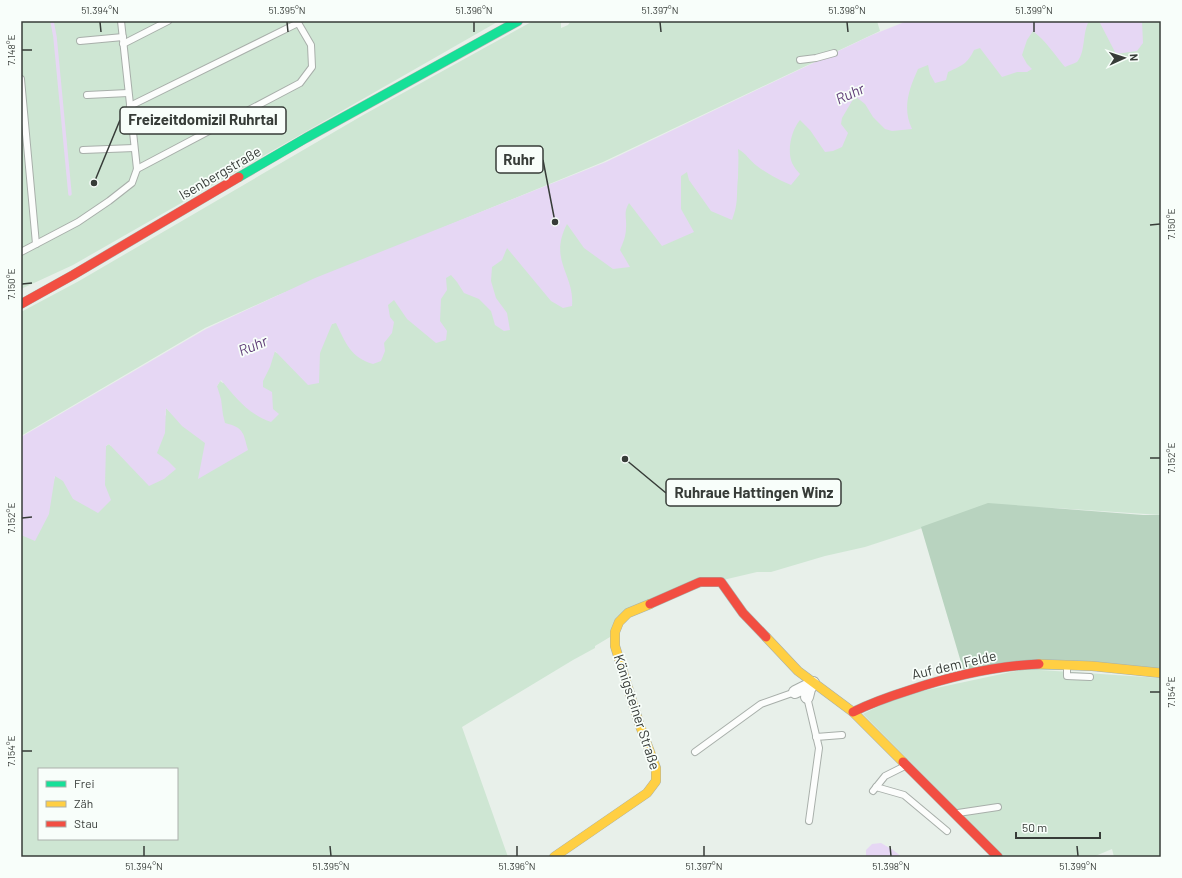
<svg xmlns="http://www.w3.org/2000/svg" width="1182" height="878" viewBox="0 0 1182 878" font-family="Barlow,sans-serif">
<rect width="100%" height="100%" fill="#e8f0ea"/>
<g fill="#cee6d3" fill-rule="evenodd">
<polygon points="21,21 499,21 73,265 21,289"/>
<polygon points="533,21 561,21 561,28 568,25 571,21 877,21 880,31 603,162 276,296 205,328 21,436 21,312 79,281 365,114"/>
<path d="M 1056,21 L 1161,21 L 1161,515 L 1055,508 L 983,506 L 914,531 L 865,547 L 825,556 L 771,572 L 757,572 L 723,580 L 633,610 L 615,634 L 595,646 L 595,648 L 573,660 L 462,727 L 508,857 L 21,857 L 21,498 L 55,478 L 55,476 L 106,449 L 106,446 L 109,444 L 111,446 L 166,415 L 166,408 L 170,412 L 217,386 L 220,381 L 223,383 L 273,355 L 274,351 L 277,353 L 357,311 L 507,248 L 824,102 L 964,48 ZM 39,769 L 177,769 L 177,839 L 39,839 Z"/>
<polygon points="1025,669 1161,678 1161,857 1114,857 1112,849 1093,857 1004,857 863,714 899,696"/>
</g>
<polygon fill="#b8d3bf" points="988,503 1143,515 1161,515 1161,671 963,669 921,527"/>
<g fill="#e6d7f4">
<path d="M 907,21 L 1089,21 C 1082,33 1086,52 1077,62 C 1074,64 1068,65 1065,67 C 1054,54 1046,41 1033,31 L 1027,40 L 1022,55 L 1027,64 L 1032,69 L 1027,72 L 1017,72 L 1002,77 L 980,48 L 974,50 C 968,63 962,66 948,72 L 946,80 L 935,83 L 930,74 L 928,65 L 918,69 C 909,89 902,108 912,129 L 892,131 L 885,129 L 873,117 L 865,104 L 855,96 L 842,118 L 841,124 L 848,133 L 842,147 L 833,151 L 825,152 L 810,130 L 800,120 C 791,131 787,150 792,163 C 794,167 797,171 800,174 L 791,185 C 781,181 766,173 757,166 C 750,161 746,153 738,149 C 739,159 738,168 738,178 C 736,195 739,202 732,220 L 711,211 L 689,180 L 687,172 L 681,176 L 681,209 L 694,232 L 662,246 L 629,203 C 623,213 627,217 626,228 C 626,236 623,243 620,250 L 630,267 L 613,269 L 584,248 L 567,224 C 548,261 575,274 572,306 L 563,308 L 551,301 L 507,248 L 502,260 L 492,267 L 491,281 L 496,298 L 507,313 L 510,330 L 504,331 L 495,325 L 491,311 L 479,299 L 464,293 L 457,282 L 451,275 L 446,278 L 447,290 L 441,299 L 440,321 L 447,331 L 446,340 L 436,343 L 407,319 L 394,300 L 388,305 L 390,317 L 394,322 L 392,333 L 384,343 L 385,351 L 381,361 L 373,364 C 351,358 345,342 336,323 L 332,324 L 320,353 L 319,383 L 308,385 L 275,351 L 270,367 L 263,381 L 263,387 L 272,392 L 273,409 L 279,414 L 271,422 C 248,414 236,398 221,380 L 217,386 L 221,399 L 223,415 L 225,423 C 244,428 243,432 248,450 L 198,479 L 205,443 L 182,426 L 166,408 L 165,433 L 157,453 L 168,461 L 176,469 L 164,479 L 149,486 L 109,444 L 106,446 L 105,485 L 111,500 L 98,513 L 73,499 L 63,481 L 55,476 L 49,514 L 35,541 L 21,535 L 21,437 L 206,329 L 315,278 L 606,162 L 872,35 Z"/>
<polygon points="1099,21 1142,21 1143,43 1137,51 1116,54"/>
<polygon points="881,843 893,850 902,857 866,857 866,850 872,844"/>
</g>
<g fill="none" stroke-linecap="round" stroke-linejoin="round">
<polyline stroke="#e6d7f4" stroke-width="3.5" points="52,21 55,37 70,194"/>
<g stroke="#a8afaa" stroke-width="8">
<g id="lane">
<polyline points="80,41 123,37"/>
<polyline points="123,44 168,21"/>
<polyline points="800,60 816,58 834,53"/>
<polyline points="21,79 36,244"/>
<polyline points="87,95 128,93"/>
<polyline points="130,106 298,23"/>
<polyline points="83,150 134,148"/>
<polyline points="137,169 300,83 312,67 311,45 297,21"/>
<polyline points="21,252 78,222 109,201 132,183 137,169 121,21"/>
<polyline points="1067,666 1067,676 1090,677"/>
<polyline points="807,697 819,748 809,821"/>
<polyline points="816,737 842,735"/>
<polyline points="695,752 761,704 795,692"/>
<polyline points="876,787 904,795 947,831"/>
<polyline points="873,791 885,776 905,766"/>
<polyline points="958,813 998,807"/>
</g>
</g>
<g stroke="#a8afaa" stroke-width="14">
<polyline id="street" points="795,692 813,683 809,689 807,697"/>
</g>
<g stroke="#a8afaa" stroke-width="10">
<polyline id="fast" points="239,177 306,138 518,21"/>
</g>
<g stroke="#a8afaa" stroke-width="10">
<g id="slow">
<polyline points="766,637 798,671 853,712 903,762"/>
<polyline points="1039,664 1092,666 1161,673"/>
<polyline points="554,857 647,793 656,781 656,768 639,723 615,646 615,632 619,622 628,613 650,604"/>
</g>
</g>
<g stroke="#a8afaa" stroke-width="10">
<g id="jam">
<polyline points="21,304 73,275 239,177"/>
<polyline points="650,604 700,582 721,582 743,613 766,637"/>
<path d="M 853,712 C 871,703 891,696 910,690 C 952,676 994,666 1039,664"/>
<polyline points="903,762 998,857"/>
</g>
</g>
<use href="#lane" stroke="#fcfdfc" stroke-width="6"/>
<use href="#street" stroke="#fcfdfc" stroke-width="12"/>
<use href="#fast" stroke="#16e098" stroke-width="9"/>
<use href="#slow" stroke="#ffcf43" stroke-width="9"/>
<use href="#jam" stroke="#f24e42" stroke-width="9"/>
</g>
<path fill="none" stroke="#373c38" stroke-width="1.5" d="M 100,22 L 101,32M 287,22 L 288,32M 474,22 L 474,32M 660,22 L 661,32M 847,22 L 848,32M 1034,22 L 1034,32M 22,50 L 32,50M 1150,225 L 1160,224M 22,284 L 32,283M 1150,458 L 1160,458M 22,518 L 32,517M 1150,692 L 1160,692M 22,751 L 32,751M 144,846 L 144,856M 330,846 L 331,856M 517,846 L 517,856M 704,846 L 704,856M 890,846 L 891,856M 1077,846 L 1078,856"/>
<g text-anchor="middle" stroke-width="3.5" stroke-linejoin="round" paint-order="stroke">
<g font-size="14" fill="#373c38" stroke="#f8fefa">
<text transform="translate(220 173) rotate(-30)" y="5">Isenbergstraße</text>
<text transform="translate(954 665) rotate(-13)" y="5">Auf dem Felde</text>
<text transform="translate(637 712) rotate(72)" y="5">Königsteiner Straße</text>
</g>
<g font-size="15" font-style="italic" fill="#624179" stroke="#f8fefa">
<text transform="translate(850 94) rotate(-24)" y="5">Ruhr</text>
<text transform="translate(253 346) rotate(-22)" y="5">Ruhr</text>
</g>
</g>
<path fill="none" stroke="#373c38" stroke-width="1.5" d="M94 183L120 120M555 222L543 160M625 459L666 493"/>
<g fill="#373c38" stroke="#f8fefa" stroke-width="1.5">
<circle cx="94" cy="183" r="4"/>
<circle cx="555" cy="222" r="4"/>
<circle cx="625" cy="459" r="4"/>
</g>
<g fill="#f8fefa" stroke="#373c38" stroke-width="1.5">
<rect x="120" y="107" width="166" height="27" rx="4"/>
<rect x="496" y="146" width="47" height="27" rx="4"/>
<rect x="666" y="479" width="175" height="27" rx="4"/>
</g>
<g font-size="15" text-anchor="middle" font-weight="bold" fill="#373c38">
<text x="203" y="125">Freizeitdomizil Ruhrtal</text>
<text x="519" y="165">Ruhr</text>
<text x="754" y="498">Ruhraue Hattingen Winz</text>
</g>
<rect width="1182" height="878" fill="none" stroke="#f8fefa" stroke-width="44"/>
<rect x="38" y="768" width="140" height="72" fill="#f8fefa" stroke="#abb0ac"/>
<rect x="46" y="781" width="20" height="6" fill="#16e098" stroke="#abb0ac"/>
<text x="74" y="788" font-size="12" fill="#373c38">Frei</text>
<rect x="46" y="801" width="20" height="6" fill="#ffcf43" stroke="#abb0ac"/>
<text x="74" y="808" font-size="12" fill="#373c38">Zäh</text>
<rect x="46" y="821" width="20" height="6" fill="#f24e42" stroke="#abb0ac"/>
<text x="74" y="828" font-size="12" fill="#373c38">Stau</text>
<g transform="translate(1124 58) rotate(87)" stroke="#f8fefa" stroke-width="3" paint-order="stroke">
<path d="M0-3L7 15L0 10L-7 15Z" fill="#373c38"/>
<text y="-6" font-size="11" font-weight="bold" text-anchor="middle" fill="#373c38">N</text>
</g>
<path d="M1016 832v6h84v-6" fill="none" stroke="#373c38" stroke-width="2"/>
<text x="1022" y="832" font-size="12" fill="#373c38" stroke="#f8fefa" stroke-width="3" paint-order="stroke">50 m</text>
<rect x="22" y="22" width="1138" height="834" fill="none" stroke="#373c38" stroke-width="1.5"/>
<g font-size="10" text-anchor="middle" fill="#373c38">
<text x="100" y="14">51.394°N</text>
<text x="287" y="14">51.395°N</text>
<text x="474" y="14">51.396°N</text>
<text x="660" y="14">51.397°N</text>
<text x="847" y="14">51.398°N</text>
<text x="1034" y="14">51.399°N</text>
<text transform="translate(11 50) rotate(-90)" y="4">7.148°E</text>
<text transform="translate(1171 224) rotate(-90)" y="4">7.150°E</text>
<text transform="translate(11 284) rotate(-90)" y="4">7.150°E</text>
<text transform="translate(1171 458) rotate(-90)" y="4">7.152°E</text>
<text transform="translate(11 518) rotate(-90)" y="4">7.152°E</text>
<text transform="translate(1171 692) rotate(-90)" y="4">7.154°E</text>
<text transform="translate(11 751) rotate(-90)" y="4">7.154°E</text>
<text x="144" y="870">51.394°N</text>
<text x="331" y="870">51.395°N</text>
<text x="517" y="870">51.396°N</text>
<text x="704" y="870">51.397°N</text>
<text x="891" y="870">51.398°N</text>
<text x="1078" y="870">51.399°N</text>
</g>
</svg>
